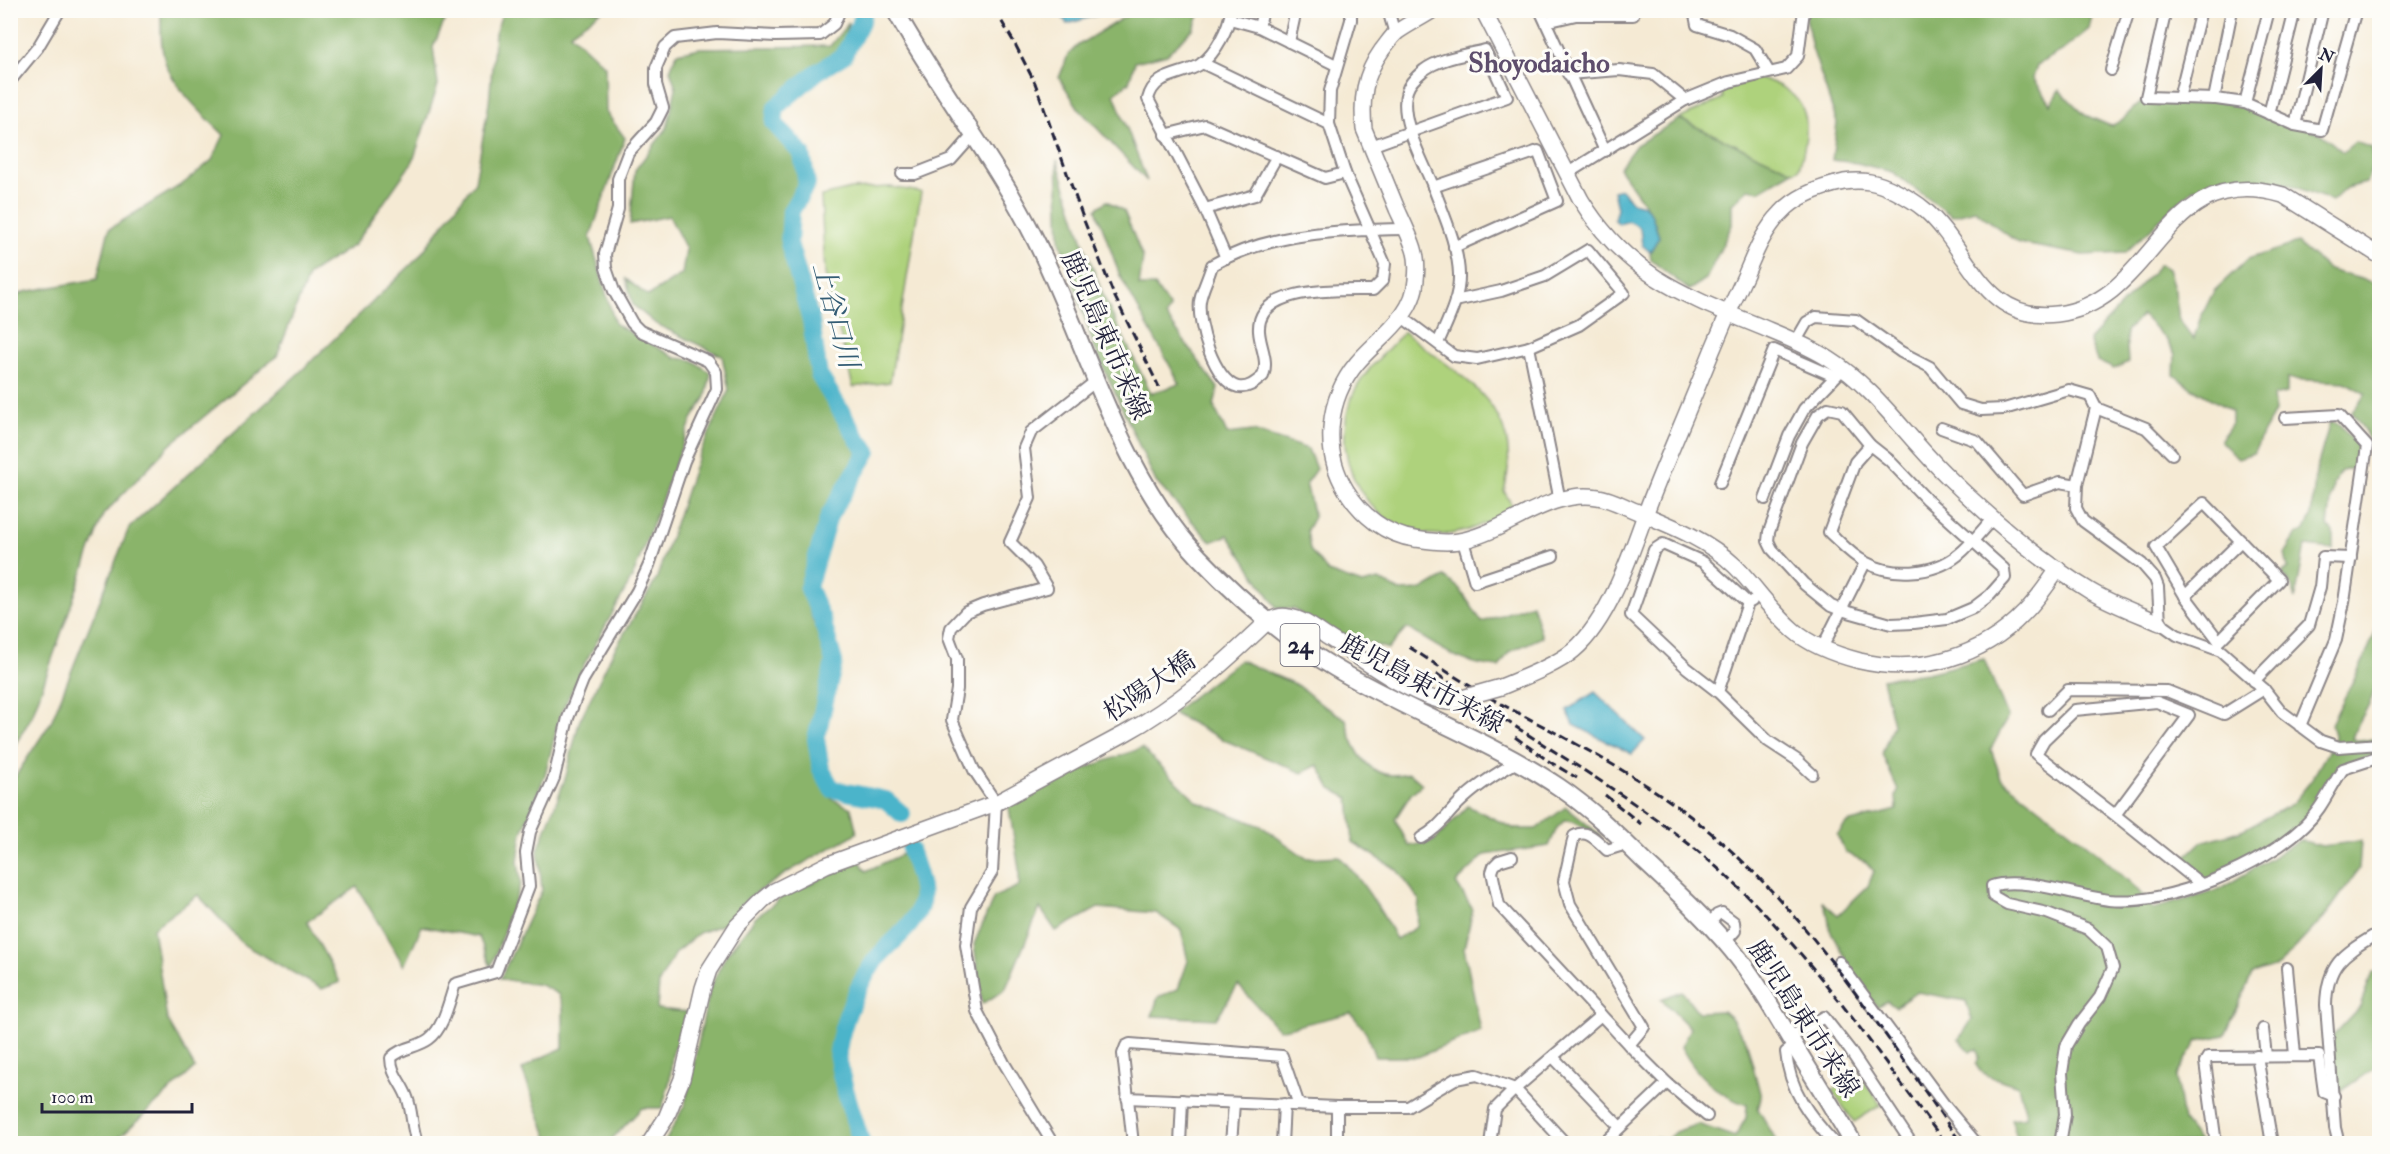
<svg xmlns="http://www.w3.org/2000/svg" width="2390" height="1154" viewBox="0 0 2390 1154" font-family="'IM FELL Double Pica','Noto Serif JP',serif">
<rect width="100%" height="100%" fill="#fdfcf7"/>
<filter id="ink" filterUnits="userSpaceOnUse"><feTurbulence type="fractalNoise" baseFrequency=".0167" numOctaves="2"/><feDisplacementMap in="SourceGraphic" scale="12" xChannelSelector="R" yChannelSelector="G"/><feConvolveMatrix kernelMatrix="1 2 1 2 8 2 1 2 1" color-interpolation-filters="sRGB"/></filter>
<filter id="wash" filterUnits="userSpaceOnUse"><feTurbulence type="fractalNoise" baseFrequency=".008" numOctaves="4" result="noise"/><feDisplacementMap in="SourceGraphic" scale="24" xChannelSelector="R" yChannelSelector="G"/><feGaussianBlur stdDeviation="1.35" result="paint"/><feColorMatrix in="noise" values="0 0 0 0 0 0 0 0 0 0 0 0 0 0 0 0 0 1.4 0 .05"/><feComposite in="paint" operator="in"/></filter>
<g filter="url(#wash)">
<rect width="100%" height="100%" fill="#f5ead4"/>
<g fill="#aed27b" stroke="#687a5b" stroke-width="1.5">
<path d="M 1760,78 C 1811,94 1813,122 1799,169 L 1793,171 L 1679,119 L 1723,98 L 1721,89 Z"/>
<polygon points="891,187 921,192 890,382 853,387 825,274 821,196 851,189"/>
<path d="M 1404,332 C 1460,377 1527,406 1504,491 L 1514,509 C 1494,518 1472,532 1449,534 C 1373,542 1326,464 1352,397 C 1362,372 1387,351 1404,332 Z"/>
<polygon points="1858,1073 1881,1105 1854,1122 1832,1091"/>
</g>
<g fill="#8ab46b" stroke="#566b53" stroke-width="1.5">
<path d="M 1807,10 L 2093,11 L 2089,29 L 2062,51 L 2037,65 L 2033,78 L 2051,104 L 2059,90 L 2085,115 L 2111,126 C 2126,119 2126,115 2137,105 C 2150,93 2173,96 2187,104 L 2198,97 L 2242,105 L 2259,115 L 2290,121 L 2320,133 L 2343,152 L 2355,142 L 2372,148 L 2374,163 L 2366,183 L 2346,188 L 2332,201 L 2288,184 L 2240,177 L 2193,189 L 2125,253 L 2083,255 L 2018,243 L 1975,210 L 1952,216 L 1892,172 L 1857,163 L 1832,160 L 1837,123 L 1812,48 L 1806,18 Z"/>
<path d="M 161,11 L 449,11 L 433,47 L 438,85 L 413,161 L 354,245 L 309,274 L 277,356 L 170,445 L 103,515 L 32,716 L 11,752 L 11,299 L 24,292 L 97,279 L 109,229 L 184,183 L 212,160 L 224,135 C 204,115 180,94 167,67 C 160,51 161,27 161,11 Z"/>
<polygon points="503,11 602,11 570,33 605,66 606,112 625,138 590,237 615,324 676,358 692,360 711,373 706,397 692,419 633,576 585,663 560,715 545,775 522,833 518,861 521,883 491,967 479,937 422,926 404,966 357,887 307,922 340,982 322,989 244,945 198,895 153,928 167,1019 195,1068 113,1143 11,1144 11,783 51,722 129,528 300,372 418,258 475,182 489,103 495,34"/>
<polygon points="1134,11 1201,11 1193,29 1167,54 1135,62 1129,82 1114,94 1147,181 1079,109 1059,78 1068,55 1078,45"/>
<polygon points="849,22 840,50 770,104 768,122 797,155 801,180 786,210 782,245 805,325 815,383 859,450 823,513 801,588 828,661 811,735 813,767 832,799 851,808 857,833 788,872 748,898 726,923 699,933 675,953 659,983 657,1009 687,1012 672,1055 670,1080 662,1108 642,1108 608,1143 550,1143 522,1070 536,1060 563,1048 563,1007 558,994 541,985 500,979 542,890 538,850 566,776 579,722 613,652 656,580 696,462 729,390 722,356 656,324 633,305 626,279 648,296 682,274 686,249 669,216 630,224 635,170 667,128 676,88 670,70 677,53 700,48 830,46"/>
<polygon points="1679,119 1793,171 1759,191 1748,189 1732,204 1732,225 1706,279 1689,290 1651,260 1650,252 1659,237 1651,213 1619,168 1636,145"/>
<path d="M 1057,160 L 1082,239 L 1105,300 L 1151,393 L 1180,384 L 1120,276 L 1096,209 L 1107,201 L 1124,211 L 1143,258 L 1139,286 L 1155,286 L 1170,308 L 1166,316 L 1218,388 L 1214,406 L 1227,434 L 1253,431 L 1308,449 L 1316,469 L 1306,483 L 1314,517 L 1307,530 L 1310,550 L 1328,572 L 1362,584 L 1379,580 L 1400,591 L 1422,590 L 1444,577 L 1459,588 L 1482,622 L 1532,604 L 1542,637 L 1509,652 L 1499,667 C 1458,664 1441,648 1407,628 L 1388,649 L 1321,628 L 1294,609 L 1277,608 L 1228,535 L 1211,542 L 1156,482 L 1094,347 L 1060,241 Z"/>
<path d="M 2297,243 L 2329,270 L 2372,282 L 2379,281 L 2379,474 L 2373,470 C 2373,440 2368,436 2352,412 L 2366,394 L 2345,382 L 2287,379 L 2287,393 L 2273,396 L 2275,412 L 2263,432 L 2254,453 L 2238,458 L 2220,441 L 2232,423 L 2232,411 L 2192,388 L 2174,375 L 2175,354 L 2166,339 L 2142,315 L 2126,332 L 2128,362 L 2114,369 L 2097,361 L 2089,340 L 2160,264 L 2168,269 L 2175,291 L 2179,320 L 2194,339 L 2200,319 L 2214,291 L 2248,259 Z"/>
<polygon points="2330,422 2340,425 2360,449 2358,467 2342,471 2333,483 2328,526 2333,532 2333,549 2305,546 2295,600 2292,587 2282,573 2288,568 2285,554 2296,536 2305,530 2311,516 2316,471"/>
<path d="M 2379,613 C 2379,641 2383,670 2372,697 C 2367,712 2356,723 2352,739 L 2360,741 L 2379,738 L 2379,753 L 2338,767 L 2321,799 L 2313,825 L 2270,847 L 2227,877 L 2202,881 L 2183,859 L 2201,842 L 2240,831 L 2292,804 L 2311,781 L 2335,739 L 2331,724 L 2363,661 L 2374,635 Z"/>
<polygon points="1984,659 2008,717 1991,749 2001,778 2098,853 2136,888 2153,909 2219,890 2300,840 2322,846 2361,841 2359,869 2327,914 2279,965 2252,974 2225,1035 2197,1041 2176,1077 2183,1121 2200,1143 2019,1143 2011,1119 2027,1117 2018,1086 1989,1076 1980,1071 1976,1065 1979,1057 1977,1049 1970,1051 1959,1039 1972,1020 1966,1001 1917,992 1895,1007 1887,1001 1877,1007 1851,974 1849,964 1830,930 1828,916 1823,902 1838,915 1868,886 1874,871 1866,862 1846,853 1837,835 1847,823 1897,810 1896,795 1898,790 1882,754 1893,724 1882,679 1927,673"/>
<path d="M 1240,660 L 1299,686 L 1322,705 L 1346,719 C 1350,741 1363,773 1391,775 C 1397,775 1404,774 1410,773 L 1422,784 L 1411,794 L 1395,819 L 1409,846 L 1434,841 L 1468,806 L 1515,829 L 1536,829 L 1566,807 L 1601,836 C 1587,834 1584,823 1565,820 L 1557,828 L 1549,846 L 1485,855 L 1456,883 L 1473,910 L 1464,948 L 1481,1031 L 1418,1057 L 1375,1057 L 1366,1032 L 1351,1013 L 1279,1030 L 1238,985 L 1216,1019 L 1152,1016 L 1158,997 L 1178,989 L 1188,961 L 1181,930 L 1156,913 L 1098,908 L 1056,931 L 1040,908 L 1005,990 L 982,1004 L 974,944 L 994,897 L 1019,886 L 1019,869 L 1007,796 L 1142,748 L 1198,802 L 1261,826 L 1306,858 L 1339,856 C 1363,881 1380,908 1396,939 L 1417,927 L 1419,899 L 1397,870 L 1353,842 L 1349,798 L 1331,789 L 1318,765 L 1302,773 L 1224,740 L 1172,713 Z"/>
<polygon points="905,853 917,898 911,914 871,960 851,993 834,1037 833,1062 857,1143 664,1144 685,1104 710,988 726,955 756,917 785,895 860,861 866,871"/>
<polygon points="2379,971 2379,1065 2336,1094 2332,1037 2360,1007 2372,973"/>
<path d="M 1682,991 L 1698,1012 L 1723,1011 L 1732,1019 L 1747,1043 L 1761,1097 L 1758,1109 L 1778,1143 L 1645,1143 L 1655,1138 L 1666,1140 L 1675,1132 L 1698,1124 L 1735,1137 L 1746,1118 L 1747,1105 C 1716,1095 1696,1075 1681,1047 L 1690,1028 L 1661,999 Z"/>
</g>
<g fill="#4cb4ca" stroke="#376b82" stroke-width="1.5">
<polygon points="1059,11 1111,11 1067,24"/>
<path d="M 1621,189 L 1632,202 L 1644,205 L 1651,213 L 1659,237 L 1650,252 L 1642,245 L 1640,228 C 1633,223 1626,218 1619,224 L 1614,219 L 1617,208 L 1613,191 Z"/>
<polygon points="1595,692 1645,740 1632,754 1574,725 1567,710"/>
</g>
<g fill="none" stroke-linecap="round" stroke-linejoin="round">
<g stroke="#4cb4ca" stroke-width="18">
<polyline points="864,10 862,20 844,55 817,72 776,107 774,123 802,154 807,184 791,211 789,243 811,321 819,375 859,441 868,451 829,516 808,587 822,619 834,662 816,739 821,769 832,789 886,800 902,814"/>
<path d="M 862,1144 C 856,1125 836,1067 838,1051 C 842,1022 857,986 874,962 C 888,943 916,927 921,902 C 924,885 914,865 910,849"/>
</g>
</g>
</g>
<g filter="url(#ink)">
<g fill="none" stroke-linecap="round" stroke-linejoin="round">
<g stroke="#8c8688" stroke-width="14">
<g id="street">
<path d="M 1351,10 L 1351,20 L 1330,91 L 1329,124 L 1345,173 L 1385,264 L 1383,280 L 1373,290 C 1344,291 1256,284 1259,331 C 1260,347 1269,360 1263,376 C 1256,382 1248,389 1238,387 C 1214,381 1197,323 1200,301 C 1202,289 1209,277 1212,265 C 1270,232 1341,230 1406,229"/>
<polyline points="1388,10 1395,34"/>
<polyline points="1540,10 1605,151"/>
<polyline points="1694,10 1697,25 1730,35 1755,49 1769,72"/>
<polyline points="2166,10 2146,97 2216,99 2245,103 2295,125 2322,130 2356,10"/>
<polyline points="2371,10 2380,13"/>
<polyline points="1230,19 1259,27 1336,65"/>
<polyline points="1546,22 1576,15 1633,15 1634,10"/>
<polyline points="1259,27 1263,10"/>
<polyline points="1289,42 1296,10"/>
<polyline points="1202,63 1329,124"/>
<polyline points="2111,70 2129,10"/>
<polyline points="1568,74 1619,70 1653,74 1685,100"/>
<polyline points="10,81 38,47 60,10"/>
<polyline points="2179,98 2201,10"/>
<polyline points="2214,99 2232,10"/>
<polyline points="2245,103 2269,10"/>
<polyline points="2269,114 2295,10"/>
<polyline points="2295,125 2323,10"/>
<polyline points="1165,135 1205,125 1325,178 1345,173"/>
<path d="M 1371,146 L 1507,97 L 1485,50 C 1466,55 1440,58 1424,70 C 1418,75 1409,83 1407,91 C 1398,118 1423,161 1433,186 C 1443,213 1458,245 1459,274 C 1460,298 1447,322 1438,343"/>
<polyline points="1568,173 1685,100 1729,82 1786,69 1798,56 1804,10"/>
<polyline points="902,174 915,174 951,160 974,134"/>
<polyline points="1433,187 1538,151 1557,201 1454,247"/>
<polyline points="1205,209 1255,195 1277,156"/>
<path d="M 1226,258 L 1205,209 L 1148,99 C 1155,72 1181,77 1201,64 C 1216,53 1229,28 1231,10"/>
<polyline points="1455,301 1501,291 1545,276 1588,250 1624,293 1579,325 1529,347"/>
<polyline points="1402,317 1454,356 1477,359 1529,347 1560,501"/>
<polyline points="1796,341 1807,322 1816,317 1856,320 1901,352 1930,367 1961,404 1981,410 2004,409 2069,390 2090,396 2096,408 2077,485 2076,508 2083,521 2142,564 2155,579 2158,587 2160,623 2177,635 2221,651 2264,689 2282,712 2321,741 2339,747 2380,744"/>
<polygon points="1828,408 1842,411 1870,445 1889,460 1926,499 2004,569 2005,578 1990,595 1973,608 1947,619 1914,623 1891,624 1841,610 1831,606 1804,584 1772,549 1768,541 1769,532 1802,443 1818,415"/>
<polyline points="2096,408 2146,428 2172,454"/>
<polyline points="2285,418 2339,415 2367,446 2344,602 2336,640 2300,726"/>
<polyline points="1941,428 1977,441 2023,495 2060,482 2077,485"/>
<path d="M 1870,445 L 1855,462 L 1829,532 C 1840,542 1851,555 1865,562 C 1892,577 1933,575 1958,555 C 1971,545 1982,530 1993,518"/>
<polyline points="1720,483 1774,350 1834,376"/>
<polyline points="1765,499 1789,436 1804,409 1838,374"/>
<polygon points="2204,503 2279,580 2219,641 2185,596 2156,547"/>
<polyline points="1463,541 1475,582 1553,556"/>
<polyline points="2185,596 2241,541"/>
<polyline points="1748,603 1703,562 1663,544 1654,550 1631,615 1687,668 1718,692 1768,741 1797,760 1812,774"/>
<polyline points="1822,648 1865,563"/>
<polyline points="2254,681 2309,625 2320,587 2323,557 2351,558"/>
<polyline points="1718,692 1748,603 1752,601"/>
<polyline points="2048,710 2068,690 2167,691 2224,714 2264,689"/>
<polyline points="2115,815 2189,715 2157,702 2075,710 2044,740 2036,754 2115,815 2201,884"/>
<path d="M 1421,838 C 1440,827 1444,818 1459,803 C 1475,787 1497,773 1517,762"/>
<path d="M 1624,841 L 1620,846 L 1607,850 C 1597,841 1588,828 1574,836 L 1564,881 L 1570,904 L 1644,1027 L 1629,1045"/>
<polyline points="1512,857 1499,861 1494,866 1492,872 1499,905 1629,1045 1667,1083 1707,1116"/>
<polyline points="1709,924 1717,915 1722,913 1734,922 1735,931 1725,942"/>
<polyline points="1839,962 1946,1107 1977,1144"/>
<polyline points="2287,968 2295,1055"/>
<polyline points="2263,1029 2266,1056"/>
<polyline points="1789,1036 1796,1034 1824,1017 1849,1049 1912,1144"/>
<path d="M 1795,1047 L 1786,1052 C 1789,1090 1810,1117 1835,1144"/>
<polyline points="2257,1056 2271,1138 2267,1144"/>
<polyline points="1553,1057 1620,1127"/>
<polyline points="1127,1098 1337,1107 1408,1107 1455,1079 1477,1075 1515,1089 1566,1144"/>
<polyline points="1337,1107 1337,1144"/>
<path d="M 418,1144 C 411,1129 413,1112 407,1097 C 402,1083 391,1074 391,1058 C 401,1047 417,1048 429,1039 C 444,1028 449,1001 455,984 L 496,972 L 529,886 L 526,853 L 530,832 L 554,778 L 568,718 L 583,680 L 637,591 L 649,565 L 684,461 L 717,389 L 716,372 L 708,361 L 640,331 L 632,323 L 614,291 L 606,268 L 605,254 L 618,209 L 618,179 L 628,153 L 656,122 L 663,108 L 656,84 L 656,68 L 665,47 L 675,38 L 717,33 L 776,36 L 820,35 L 834,24 L 840,10"/>
<polyline points="1053,1144 1004,1063 977,1011 966,945 971,907 992,872 996,803 974,770 952,720 957,689 957,659 949,638 951,628 966,612 983,605 1047,588 1034,566 1010,542 1030,498 1024,448 1031,432 1096,381"/>
<polyline points="1133,1144 1123,1054 1126,1046 1130,1044 1282,1056 1299,1105"/>
<polyline points="1180,1144 1182,1100"/>
<polyline points="1231,1144 1234,1103"/>
<polyline points="1282,1144 1284,1104"/>
<polyline points="1490,1144 1495,1109 1515,1089 1601,1015"/>
<polyline points="1603,1144 1667,1083"/>
<path d="M 2060,1144 L 2065,1115 L 2062,1073 L 2066,1046 L 2079,1024 L 2100,997 L 2113,968 L 2107,947 L 2088,929 L 2047,913 L 2007,904 L 1993,896 L 1992,886 C 2020,876 2078,896 2109,900 C 2168,906 2263,866 2305,825 C 2322,809 2330,788 2343,769 L 2380,757"/>
<polyline points="2216,1144 2205,1062 2208,1057 2319,1056 2324,1092 2334,1096"/>
<path d="M 2339,1144 L 2335,1128 L 2326,1005 C 2327,961 2346,953 2380,932"/>
</g>
</g>
<g stroke="#8c8688" stroke-width="18">
<g id="secondary">
<path d="M 1433,10 C 1421,18 1408,24 1397,32 C 1391,37 1387,44 1382,50 C 1364,75 1361,99 1364,129 C 1375,156 1386,182 1397,209 C 1403,222 1410,236 1414,249 C 1417,258 1417,271 1416,280 C 1414,317 1379,337 1357,363 C 1327,399 1322,451 1346,490 C 1361,515 1386,535 1415,539 C 1430,541 1449,544 1464,540 C 1509,530 1549,489 1598,497 C 1612,499 1625,507 1638,512 C 1672,526 1708,540 1735,566 C 1755,586 1771,611 1793,630 C 1811,646 1837,655 1860,661 C 1919,675 1982,657 2024,613 C 2037,600 2048,584 2058,569"/>
<path d="M 1483,10 L 1581,200 C 1626,274 1683,295 1759,326 C 1783,336 1807,345 1829,359 C 1877,389 1907,438 1948,477 C 1989,517 2041,561 2090,591 C 2112,604 2137,613 2160,623"/>
<path d="M 1501,687 C 1522,678 1557,665 1574,650 C 1608,621 1630,557 1645,515 C 1662,469 1683,423 1701,378 C 1715,343 1730,308 1746,274 C 1755,253 1764,230 1781,213 C 1797,195 1821,187 1844,182 C 1863,179 1877,182 1895,191 C 1905,196 1916,202 1925,210 C 1970,249 1982,323 2057,314 C 2160,301 2159,160 2283,195 L 2380,256"/>
<path d="M 649,1144 L 666,1118 L 682,1079 L 703,988 L 709,970 L 737,926 L 763,900 L 774,891 L 826,865 L 996,803 L 1124,734 C 1179,704 1222,665 1267,622 C 1274,618 1280,615 1289,617 C 1303,619 1314,628 1326,636 C 1359,656 1410,697 1448,702"/>
</g>
</g>
<g stroke="#8c8688" stroke-width="20">
<path id="primary" d="M 895,10 C 938,89 995,158 1035,239 C 1087,342 1118,472 1199,557 C 1240,600 1284,638 1335,668 C 1407,711 1489,740 1559,787 C 1590,808 1618,835 1645,862 C 1675,890 1705,918 1731,949 C 1756,979 1774,1012 1794,1045 C 1814,1078 1834,1110 1854,1144"/>
</g>
<use href="#street" stroke="#fff" stroke-width="10"/>
<use href="#secondary" stroke="#fff" stroke-width="15"/>
<use href="#primary" stroke="#fff" stroke-width="16"/>
<g stroke="#22223b" stroke-width="3" stroke-dasharray="9 4.5" stroke-linecap="butt">
<polyline points="995,10 1015,44 1035,83 1083,218 1113,293 1159,387"/>
<path d="M 1409,647 C 1437,665 1465,684 1494,700 C 1572,742 1651,780 1718,839 C 1816,924 1887,1039 1962,1144"/>
<path d="M 1437,674 C 1522,735 1620,787 1700,853 C 1798,934 1870,1043 1946,1144"/>
<polyline points="1515,737 1550,762 1577,778"/>
<polyline points="1605,795 1641,824"/>
</g>
<g stroke="#8c8688" stroke-width="18" stroke-linecap="butt">
<polyline id="secondary-bridge" points="1448,702 1501,687"/>
</g>
<use href="#secondary-bridge" stroke="#fff" stroke-width="15"/>
</g>
</g>
<g text-anchor="middle" stroke-width="6" stroke-linejoin="round" paint-order="stroke">
<rect fill="#fdfcf7" stroke="#646373" stroke-width="1.5" x="1280.5" y="624" width="39" height="42" rx="4.5"/>
<g font-size="24" font-weight="bold" fill="#22223b">
<text x="1300" y="653">24</text>
</g>
<g font-size="26" fill="#22223b" stroke="#fdfcf7">
<text transform="translate(1106 335) rotate(66)" y="9">鹿児島東市来線</text>
<text transform="translate(1422 683) rotate(28)" y="9">鹿児島東市来線</text>
<text transform="translate(1149 686) rotate(-34)" y="9">松陽大橋</text>
<text transform="translate(1804 1018) rotate(57)" y="9">鹿児島東市来線</text>
</g>
<g font-size="27" font-style="italic" fill="#335c74" stroke="#fdfcf7">
<text transform="translate(836 315) rotate(75)" y="9">上谷口川</text>
</g>
<g font-size="28" font-weight="bold" fill="#5e4e6d" stroke="#fdfcf7">
<text x="1539" y="72">Shoyodaicho</text>
</g>
</g>
<rect width="2390" height="1154" fill="none" stroke="#fdfcf7" stroke-width="36"/>
<g transform="translate(2321 69) rotate(24)" stroke="#fdfcf7" stroke-width="4.5" paint-order="stroke">
<path d="M0-4.5L10 22L0 15L-10 22Z" fill="#22223b"/>
<text y="-9" font-size="16" font-weight="bold" text-anchor="middle" fill="#22223b">N</text>
</g>
<path d="M42 1103v9h150v-9" fill="none" stroke="#22223b" stroke-width="3"/>
<text x="51" y="1103" font-size="18" fill="#22223b" stroke="#fdfcf7" stroke-width="4.5" paint-order="stroke">100 m</text>
</svg>
